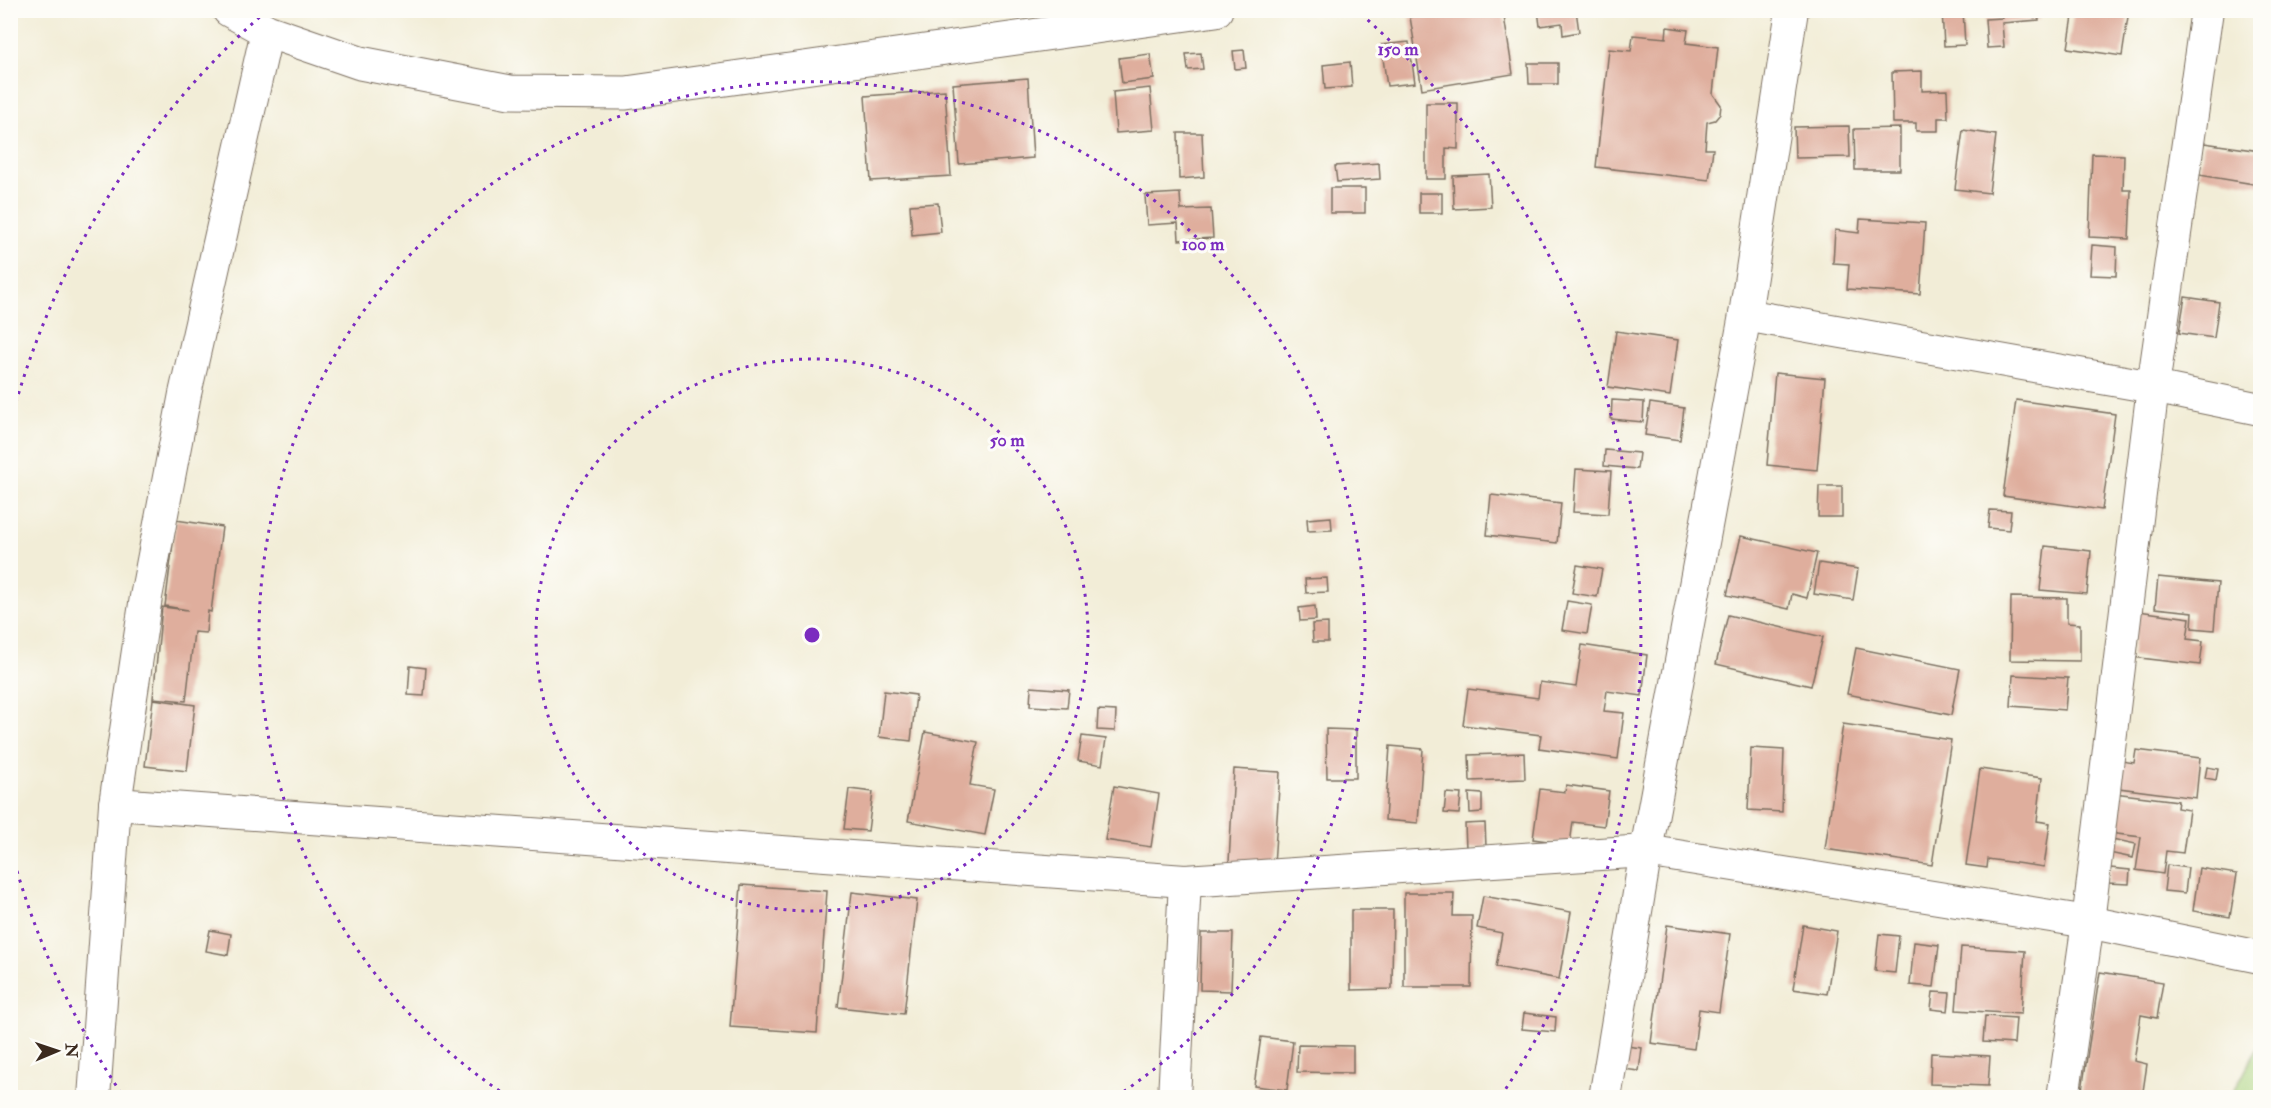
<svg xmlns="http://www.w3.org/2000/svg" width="2271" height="1108" viewBox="0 0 2271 1108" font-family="'IM FELL Double Pica',serif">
<rect width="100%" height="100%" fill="#fdfcf7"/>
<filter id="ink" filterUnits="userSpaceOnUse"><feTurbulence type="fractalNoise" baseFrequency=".0167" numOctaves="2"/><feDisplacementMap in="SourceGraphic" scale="12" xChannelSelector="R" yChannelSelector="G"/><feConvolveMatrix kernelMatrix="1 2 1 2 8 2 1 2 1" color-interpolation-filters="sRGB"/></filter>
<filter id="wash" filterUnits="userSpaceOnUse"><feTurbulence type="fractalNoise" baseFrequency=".008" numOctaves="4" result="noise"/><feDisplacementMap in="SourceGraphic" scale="24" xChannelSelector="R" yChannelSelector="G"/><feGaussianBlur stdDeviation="1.35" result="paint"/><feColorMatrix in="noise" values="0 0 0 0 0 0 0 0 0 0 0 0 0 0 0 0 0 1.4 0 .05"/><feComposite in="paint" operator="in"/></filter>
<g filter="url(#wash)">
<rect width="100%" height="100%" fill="#f2edd7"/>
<polygon fill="#a8d17c" stroke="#727e4d" stroke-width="1.5" points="2260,1042 2260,1097 2231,1097"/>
<g id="blocks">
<g fill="#dfae9d">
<polygon points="1449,10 1503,10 1513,74 1422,89 1410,17"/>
<polygon points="1538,10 1576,10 1579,32 1563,35 1562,23 1540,26"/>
<polygon points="1942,10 1963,10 1965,45 1944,46"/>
<polygon points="2001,10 2038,10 2039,20 2002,23 2004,47 1987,48 1985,19 2002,18"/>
<polygon points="2074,10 2129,10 2122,56 2068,48"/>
<polygon points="1667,27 1688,30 1686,43 1718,47 1713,94 1721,105 1720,114 1715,120 1707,122 1705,149 1713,149 1709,180 1596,167 1609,49 1631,51 1633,35 1666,38"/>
<polygon points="1409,42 1415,83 1387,86 1381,45"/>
<polygon points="1244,50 1246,68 1235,69 1233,51"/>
<polygon points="1201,53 1203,69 1188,70 1186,54"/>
<polygon points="1150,54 1154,79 1122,83 1119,58"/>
<polygon points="1350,62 1352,87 1325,89 1323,65"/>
<polygon points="1528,63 1558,63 1558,84 1529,84"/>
<polygon points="1922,71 1922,91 1947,90 1948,118 1938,118 1938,131 1916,131 1916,123 1893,123 1892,72"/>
<polygon points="1028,78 1033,158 959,164 953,84"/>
<polygon points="1150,88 1154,130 1116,133 1113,92"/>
<polygon points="945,90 951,176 871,181 865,96"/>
<polygon points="1426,103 1458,103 1458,149 1446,148 1446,179 1426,179"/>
<polygon points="1849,126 1850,157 1795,158 1794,127"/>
<polygon points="1900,128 1900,170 1855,170 1854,129"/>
<polygon points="1963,130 1996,135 1989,193 1955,189"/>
<polygon points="1178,133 1202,133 1204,177 1179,179"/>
<polygon points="2204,143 2260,151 2260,185 2199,175"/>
<polygon points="2092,154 2124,155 2123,190 2131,190 2129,239 2089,237"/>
<polygon points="1379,163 1380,179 1337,182 1335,166"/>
<polygon points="1489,174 1491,207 1454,209 1453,176"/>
<rect x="1330" y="188" width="35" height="25"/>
<polygon points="1180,193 1181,210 1211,209 1213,238 1179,240 1178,223 1147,225 1145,195"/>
<rect x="1419" y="193" width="23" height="20"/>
<polygon points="938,203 941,232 912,235 910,205"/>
<polygon points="1860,219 1925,223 1920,294 1847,289 1849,264 1833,263 1835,230 1859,233"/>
<polygon points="2092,245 2117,247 2116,276 2090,275"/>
<polygon points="2185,297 2219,302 2214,338 2179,333"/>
<polygon points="1616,331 1678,340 1670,396 1608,387"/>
<polygon points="1775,373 1825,378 1817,470 1767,465"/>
<polygon points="1612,400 1644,402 1643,422 1611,419"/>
<polygon points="2016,400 2115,414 2102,510 2003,496"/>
<polygon points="1650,403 1684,408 1680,440 1645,435"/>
<polygon points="1605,450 1639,453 1637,469 1604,466"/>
<polygon points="1576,469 1611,471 1608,514 1573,512"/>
<polygon points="1819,486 1842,486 1842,517 1818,517"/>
<polygon points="1491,495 1561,503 1557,543 1487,535"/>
<polygon points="1990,510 2011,511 2009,530 1988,528"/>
<polygon points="1331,517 1332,530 1308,531 1307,519"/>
<polygon points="176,520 222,527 211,612 208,611 206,633 194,632 186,701 153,698 162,607 188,610 165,606"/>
<polygon points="1741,536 1817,553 1807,598 1792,594 1789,609 1727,595"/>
<polygon points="2045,546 2091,551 2087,594 2040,590"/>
<polygon points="1819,563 1858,569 1853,600 1814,594"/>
<polygon points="1577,565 1602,569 1597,597 1572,593"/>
<polygon points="2158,577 2218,583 2214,630 2192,628 2193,612 2155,608"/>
<polygon points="1327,578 1328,592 1306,593 1305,579"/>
<polygon points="2011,597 2067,598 2067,623 2080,624 2080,661 2010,660"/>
<polygon points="1567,601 1592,605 1587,634 1562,630"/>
<polygon points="1315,606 1316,620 1300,621 1299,608"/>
<polygon points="2138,611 2190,618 2187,639 2203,641 2200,665 2132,657"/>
<polygon points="1728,615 1823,637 1811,686 1716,664"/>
<polygon points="1328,623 1328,642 1313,642 1312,624"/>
<polygon points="1582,645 1647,655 1642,696 1607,691 1604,711 1624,713 1618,759 1539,748 1541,735 1463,725 1468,689 1538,698 1540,682 1576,687"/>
<polygon points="1856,648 1960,669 1951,715 1847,694"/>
<polygon points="410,666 426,668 424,696 408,695"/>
<polygon points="2013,675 2068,678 2065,710 2011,706"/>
<polygon points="1031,687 1069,690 1067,708 1030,706"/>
<polygon points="884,691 916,695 911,741 879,737"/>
<polygon points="153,699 195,705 187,771 145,766"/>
<polygon points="1098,710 1116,711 1115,731 1097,730"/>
<polygon points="1843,724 1951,740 1932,865 1825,849"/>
<polygon points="1326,729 1356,730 1356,778 1327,778"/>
<polygon points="925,732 978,742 970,785 994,789 985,835 908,821"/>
<polygon points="1082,736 1106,739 1102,765 1078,761"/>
<polygon points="1390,746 1423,749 1418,823 1385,820"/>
<polygon points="1751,748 1784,750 1782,812 1748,810"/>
<polygon points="2136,750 2200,758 2196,798 2119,788 2122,761 2134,763"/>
<polygon points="1524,753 1525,779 1470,781 1469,755"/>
<polygon points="2207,767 2218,769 2216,780 2205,778"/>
<polygon points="1234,769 1280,772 1274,865 1229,862"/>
<polygon points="1980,769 2042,778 2037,821 2050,823 2044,867 1988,859 1987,868 1966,865"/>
<polygon points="1566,785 1609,791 1604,826 1573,822 1570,844 1533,839 1540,789 1565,792"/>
<polygon points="1114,786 1159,794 1151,847 1105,840"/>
<polygon points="849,789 873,792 868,831 844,829"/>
<polygon points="1446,793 1461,794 1459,814 1444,813"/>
<polygon points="1469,793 1482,794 1482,812 1470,813"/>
<polygon points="2114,793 2178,801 2177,808 2189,810 2183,853 2166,851 2163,874 2136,870 2141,837 2109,833"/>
<polygon points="1485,823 1486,847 1466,849 1465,824"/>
<polygon points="2112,839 2136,844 2133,858 2109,853"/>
<polygon points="2167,865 2188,868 2185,893 2164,891"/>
<polygon points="2110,868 2130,870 2129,884 2108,883"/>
<polygon points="2199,868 2237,874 2230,917 2193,911"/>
<polygon points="741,885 827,891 817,1033 730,1027"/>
<polygon points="852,892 917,900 904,1014 838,1007"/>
<polygon points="1404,893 1454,893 1453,916 1472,916 1471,987 1404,987"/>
<polygon points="1483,896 1571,912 1559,979 1496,967 1502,933 1477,928"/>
<polygon points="1351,910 1393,910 1392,989 1351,990"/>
<polygon points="1667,925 1730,934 1719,1012 1699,1009 1694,1049 1651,1043"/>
<polygon points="1803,925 1837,931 1827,994 1793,989"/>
<polygon points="210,930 231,934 228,955 206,951"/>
<polygon points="1201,933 1233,933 1231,991 1200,990"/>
<polygon points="1879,934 1899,936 1895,973 1875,971"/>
<polygon points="1914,942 1939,945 1934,987 1910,985"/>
<polygon points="1961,947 2025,951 2021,1014 1956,1010"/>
<polygon points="2100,972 2163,982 2157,1018 2141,1015 2134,1061 2147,1064 2142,1098 2081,1097"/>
<polygon points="1933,992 1950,993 1948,1011 1931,1009"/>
<polygon points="1524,1013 1556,1017 1555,1032 1522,1029"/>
<polygon points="1985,1016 2016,1018 2014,1044 1983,1042"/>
<polygon points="1261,1037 1293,1041 1287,1090 1254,1086"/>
<polygon points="1298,1045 1353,1046 1353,1073 1297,1072"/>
<polygon points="1618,1045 1642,1048 1639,1071 1615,1068"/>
<polygon points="1931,1053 1990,1056 1988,1086 1930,1084"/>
<polygon points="1958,1094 1974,1096 1974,1098 1958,1098"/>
</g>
</g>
</g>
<g filter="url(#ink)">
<use href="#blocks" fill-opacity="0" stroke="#7b6e5f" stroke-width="1.5"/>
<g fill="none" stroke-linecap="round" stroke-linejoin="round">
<g stroke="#7b6e5f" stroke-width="34">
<g id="minor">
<polyline points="1745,315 2153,387 2260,409"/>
<polyline points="115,804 1185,881 1646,851 2088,922 2260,957"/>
<polyline points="94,1098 115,804 146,597 185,394 267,31"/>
<polyline points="1174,1098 1185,881"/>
<polyline points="1605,1098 1646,851 1745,315 1792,10"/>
<polyline points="2063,1098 2088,922 2153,387 2207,10"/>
</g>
</g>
<g stroke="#7b6e5f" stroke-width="35">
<polyline id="primary" points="229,10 267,31 360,63 510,92 626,93 1216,10"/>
</g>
<use href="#minor" stroke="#fff" stroke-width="32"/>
<use href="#primary" stroke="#fff" stroke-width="33"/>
</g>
</g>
<g fill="none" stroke="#7b2cbf" stroke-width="3" stroke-dasharray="3 6">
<circle cx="812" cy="635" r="276"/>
<path d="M507 1096A553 553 0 1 1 1117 1096"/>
<path d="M121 1093A829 829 0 0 1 11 850M11 420A829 829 0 0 1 263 14M1361 14A829 829 0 0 1 1503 1093"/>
</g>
<circle cx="812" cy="635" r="9" fill="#7b2cbf" stroke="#fdfcf7" stroke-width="3"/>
<g font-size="18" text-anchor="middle" font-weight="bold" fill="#7b2cbf" stroke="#fdfcf7" stroke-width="6" stroke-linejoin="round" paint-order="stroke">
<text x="1398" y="55">150 m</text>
<text x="1203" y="250">100 m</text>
<text x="1007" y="446">50 m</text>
</g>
<rect width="2271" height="1108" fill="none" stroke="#fdfcf7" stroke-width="36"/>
<g transform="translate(57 1051) rotate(88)" stroke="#fdfcf7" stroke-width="4.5" paint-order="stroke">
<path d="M0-4.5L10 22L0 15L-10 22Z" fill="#3b2a1e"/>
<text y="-9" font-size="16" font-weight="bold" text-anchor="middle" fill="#3b2a1e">N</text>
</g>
</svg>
